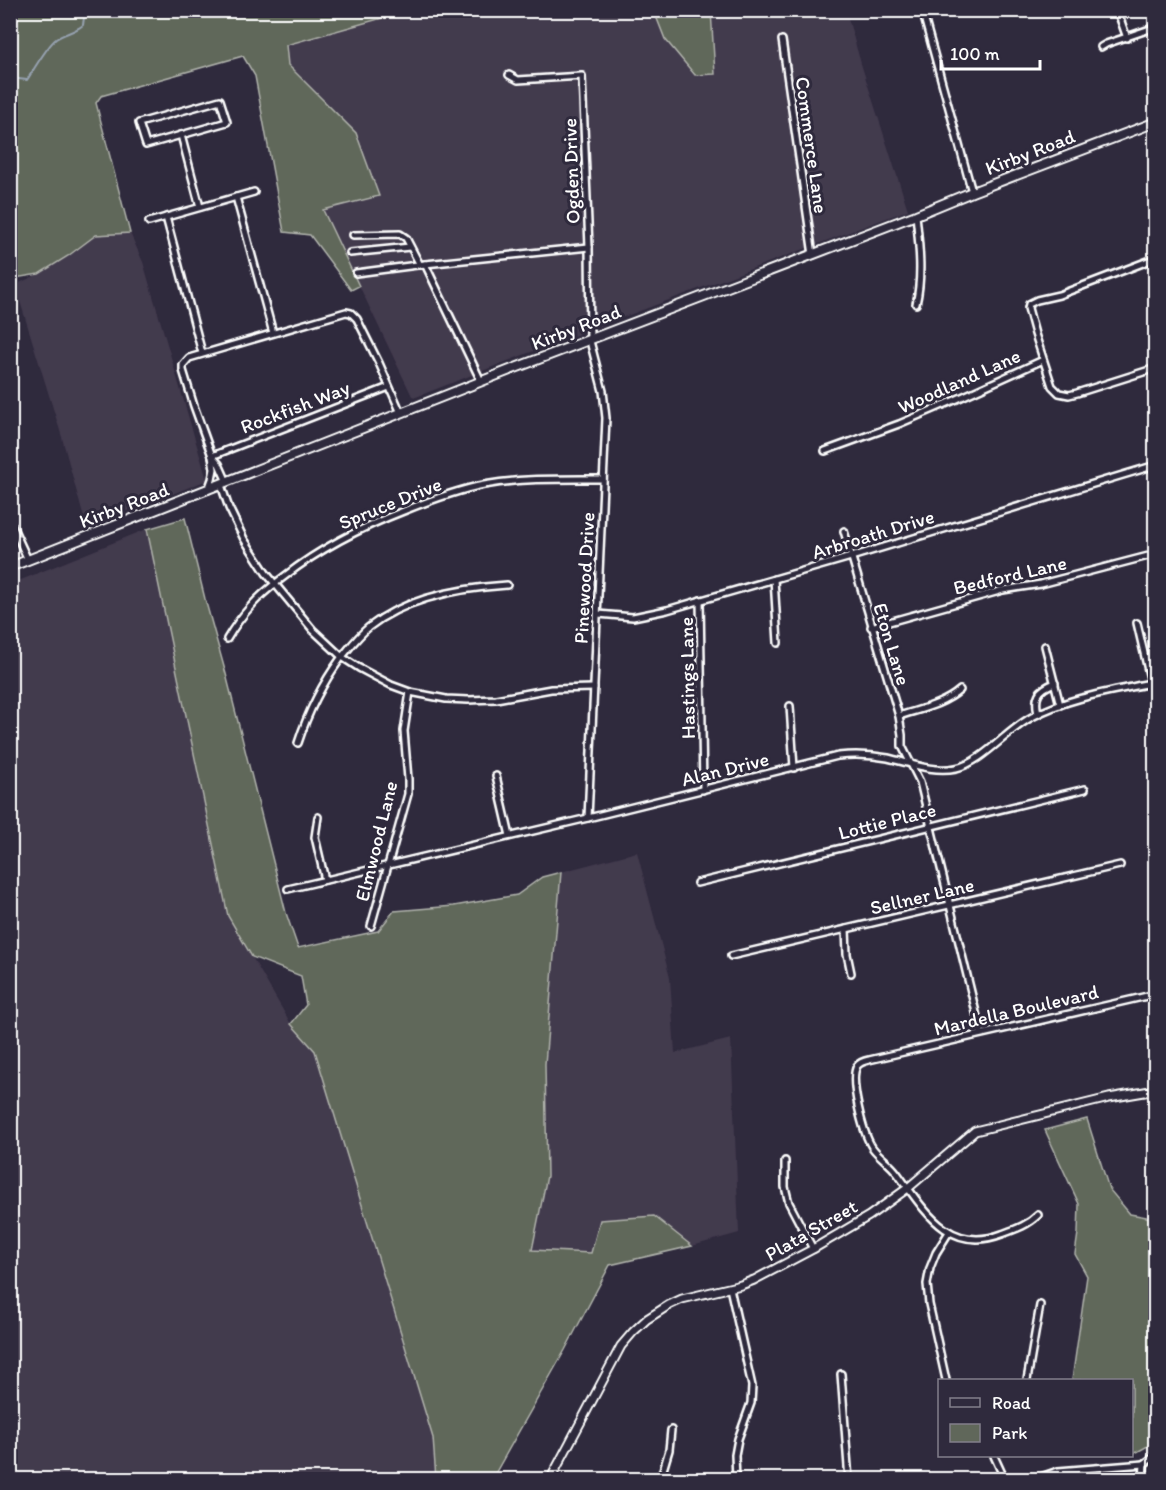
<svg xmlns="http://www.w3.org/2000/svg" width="1166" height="1490" viewBox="0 0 1166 1490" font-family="Itim,sans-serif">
<rect width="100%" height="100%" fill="#2f2a3d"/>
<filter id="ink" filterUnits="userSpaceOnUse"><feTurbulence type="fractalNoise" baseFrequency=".0167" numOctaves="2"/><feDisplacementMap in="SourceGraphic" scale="12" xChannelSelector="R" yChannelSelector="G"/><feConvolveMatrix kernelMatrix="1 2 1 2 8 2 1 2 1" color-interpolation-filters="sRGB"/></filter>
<g filter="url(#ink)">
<g fill="#433a4e">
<polygon points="283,11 654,11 666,39 695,75 715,74 711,11 846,11 862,67 908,210 523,355 416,397 412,396 323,210 379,196 356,133 288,64"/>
<polygon points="130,233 143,262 207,480 160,499 86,526 61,434 15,285 39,274 68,256 96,235"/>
<polygon points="147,529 195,744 228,916 291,1024 315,1051 433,1438 436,1479 11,1480 11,584"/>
<polygon points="637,852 670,978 675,1053 731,1039 739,1233 692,1246 654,1216 600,1220 591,1253 532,1250 547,1176 545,1064 561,872"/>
</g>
<g fill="#60675a" stroke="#b0b3ac" stroke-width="1.5">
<polygon points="10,11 407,11 286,45 288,65 356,133 379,196 323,210 359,286 351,290 310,235 284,232 255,76 243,56 101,96 96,103 130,233 96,235 68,256 39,274 15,278 10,263"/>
<polygon points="654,11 711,11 715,74 695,75 665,39"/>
<polygon points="185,518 205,599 226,674 286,913 298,948 378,931 394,911 454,906 517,895 542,877 561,872 545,1064 547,1176 532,1250 591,1253 600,1220 654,1216 692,1246 610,1265 565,1350 492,1479 436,1479 433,1438 315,1051 291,1024 306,1005 301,976 252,957 228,916 147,529"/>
<polygon points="1087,1119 1109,1189 1130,1214 1152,1218 1155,1217 1155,1442 1137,1452 1132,1453 1132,1380 1072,1380 1087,1276 1075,1254 1078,1233 1079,1204 1045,1130"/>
</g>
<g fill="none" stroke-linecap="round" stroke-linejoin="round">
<path stroke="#96a2b0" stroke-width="2" d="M 10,78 L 27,80 C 34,69 47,46 56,39 C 65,33 75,32 83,25 L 85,10"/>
<g stroke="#fff" stroke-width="10">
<g id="minor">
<polyline points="922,10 972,192"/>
<polyline points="1117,10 1127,38"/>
<polyline points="782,40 813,255"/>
<polyline points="1101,47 1106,44 1156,27"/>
<polyline points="509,75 518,80 582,76 589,247 590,341 603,391 606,418 588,818"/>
<polygon points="220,100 227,122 146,145 139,123"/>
<polyline points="181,135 200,207"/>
<polyline points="236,197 273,333"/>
<path d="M 916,215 C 919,244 923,276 916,304"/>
<polyline points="166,217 202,353"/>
<polyline points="149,222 254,192"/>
<polyline points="353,235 400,234 406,238 420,265"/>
<polyline points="350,253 410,247"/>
<polyline points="1156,258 1059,295 1037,300 1029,304 1028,308 1035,334 1052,386 1059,393 1069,395 1077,393 1156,368"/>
<polyline points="425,264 481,381"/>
<polyline points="356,273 425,264 589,247"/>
<polyline points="10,425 10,448"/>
<polyline points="825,451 899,424 955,400 1043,360"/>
<polyline points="212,456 389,387"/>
<polyline points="212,456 219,464 227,482"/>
<polyline points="221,485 229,508 244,539 266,573 313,630 342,657 359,668 391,685 410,692 446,699 468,700 496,699 551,689 594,688"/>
<polyline points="208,490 212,479 214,469 212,456 194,406 183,370 183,365 189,358 346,312 351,313 357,319 379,363 401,413"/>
<polyline points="10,521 28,560"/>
<polyline points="844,531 899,716 902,735 902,746 920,782 981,1033"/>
<polyline points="774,579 778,643"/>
<polyline points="700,600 703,790"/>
<polyline points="598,614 633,617 667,610 851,557 1156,465"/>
<polyline points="1137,623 1151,683"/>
<polyline points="871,627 1003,590 1041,584 1156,554"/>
<path d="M 227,639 C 234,627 242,616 251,606 C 261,594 273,585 285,576 C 322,547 362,527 406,510 C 431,500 457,490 484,485 C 523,478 563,479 603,479"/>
<polyline points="1045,646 1060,705"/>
<polyline points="790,706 794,768"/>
<path d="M 1038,714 C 1034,697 1038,689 1055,683"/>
<path d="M 899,716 C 920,709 943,705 960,690"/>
<path d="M 298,743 C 308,712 322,684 341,658 C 350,647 358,636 369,627 C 407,597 460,588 507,585"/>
<polyline points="496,776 510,836"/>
<polyline points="318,817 315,837 325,880"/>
<polyline points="697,883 1085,789"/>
<path d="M 288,889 L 588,818 L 838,756 C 854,754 872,755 888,758 C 910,763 933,773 956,768 C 983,762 1007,730 1032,717 C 1069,697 1114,691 1156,682"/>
<polyline points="371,926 408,794 408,779 404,731 410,692"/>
<polyline points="846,929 847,954 851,973"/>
<polyline points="731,956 1120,865"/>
<polyline points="785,1161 785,1187 789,1203 813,1249"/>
<path d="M 1038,1215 C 1028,1225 1016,1229 1002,1234 C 949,1254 925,1211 897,1173 C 890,1163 879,1157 872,1147 C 863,1133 849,1080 857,1066 C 860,1062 864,1061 869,1060 L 1156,994"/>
<polyline points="730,1288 752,1386 751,1403 738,1439 735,1455 736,1480"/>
<polyline points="841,1374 849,1480"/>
<polyline points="946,1380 929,1304 927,1284 930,1268 936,1253 949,1232"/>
<polyline points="1027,1380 1040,1305"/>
<polyline points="994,1456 1005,1480"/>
<polyline points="500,1478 504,1480"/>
<polyline points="660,1480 669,1450 671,1430"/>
<polyline points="1032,1480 1058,1471 1144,1464"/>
<polyline points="1143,1480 1144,1464 1156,1455"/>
</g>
</g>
<g stroke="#fff" stroke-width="11">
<polyline id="tertiary" points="550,1480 621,1346 633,1332 647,1319 669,1305 682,1299 741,1285 754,1280 813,1249 869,1216 908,1188 975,1131 1109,1098 1156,1090"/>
</g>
<g stroke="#fff" stroke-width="12">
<polyline id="secondary" points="10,567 510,370 916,215 972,192 1156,122"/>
</g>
<use href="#minor" stroke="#2f2a3d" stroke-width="5"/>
<use href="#tertiary" stroke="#2f2a3d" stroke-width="7"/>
<use href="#secondary" stroke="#2f2a3d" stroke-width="8"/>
</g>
</g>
<g text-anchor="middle" stroke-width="6" stroke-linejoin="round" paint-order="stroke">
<g font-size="20" fill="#fff" stroke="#2f2a3d">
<text transform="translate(812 145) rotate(82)" y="7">Commerce Lane</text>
<text transform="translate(1030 152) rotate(-21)" y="7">Kirby Road</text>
<text transform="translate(571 171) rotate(-92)" y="7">Ogden Drive</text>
<text transform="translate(576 327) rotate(-21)" y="7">Kirby Road</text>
<text transform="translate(959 381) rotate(-24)" y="7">Woodland Lane</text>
<text transform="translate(295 407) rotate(-21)" y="7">Rockfish Way</text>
<text transform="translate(390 503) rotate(-22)" y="7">Spruce Drive</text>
<text transform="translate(124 505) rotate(-21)" y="7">Kirby Road</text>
<text transform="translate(873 534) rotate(-17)" y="7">Arbroath Drive</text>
<text transform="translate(1010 575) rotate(-13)" y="7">Bedford Lane</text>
<text transform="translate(584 578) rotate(-87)" y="7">Pinewood Drive</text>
<text transform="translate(892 644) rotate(73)" y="7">Eton Lane</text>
<text transform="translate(687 678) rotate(-91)" y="7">Hastings Lane</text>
<text transform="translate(725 769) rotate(-14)" y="7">Alan Drive</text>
<text transform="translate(887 821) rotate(-14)" y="7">Lottie Place</text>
<text transform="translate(376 841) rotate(-76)" y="7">Elmwood Lane</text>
<text transform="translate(922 896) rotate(-13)" y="7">Sellner Lane</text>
<text transform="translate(1016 1010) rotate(-13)" y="7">Mardella Boulevard</text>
<text transform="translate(811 1230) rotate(-30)" y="7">Plata Street</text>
</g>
</g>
<rect width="1166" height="1490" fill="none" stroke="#2f2a3d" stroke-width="36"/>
<rect x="18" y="18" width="1130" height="1454" fill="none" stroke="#fff" stroke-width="2" filter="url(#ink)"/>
<rect x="938" y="1379" width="195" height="78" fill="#2f2a3d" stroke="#827f8b" stroke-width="1.5"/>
<rect x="950" y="1398" width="30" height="9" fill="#2f2a3d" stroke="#827f8b" stroke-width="1.5"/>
<text x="992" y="1409" font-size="18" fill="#ffffff">Road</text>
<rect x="950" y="1424" width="30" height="18" fill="#60675a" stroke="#827f8b" stroke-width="1.5"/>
<text x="992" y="1439" font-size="18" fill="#ffffff">Park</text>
<path d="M941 60v9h99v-9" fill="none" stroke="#ffffff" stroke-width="3"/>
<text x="950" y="60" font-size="18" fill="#ffffff" stroke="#2f2a3d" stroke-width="4.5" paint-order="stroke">100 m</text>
</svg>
